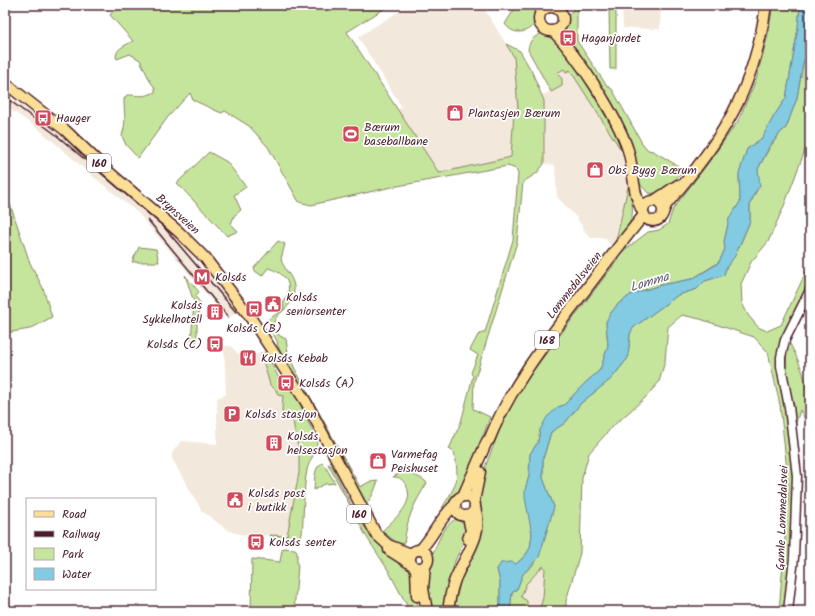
<svg xmlns="http://www.w3.org/2000/svg" width="815" height="616" viewBox="0 0 815 616" font-family="Kalam,sans-serif">
<rect width="100%" height="100%" fill="#fff"/>
<filter id="ink" filterUnits="userSpaceOnUse"><feTurbulence type="fractalNoise" baseFrequency=".025" numOctaves="2"/><feDisplacementMap in="SourceGraphic" scale="8" xChannelSelector="R" yChannelSelector="G"/><feConvolveMatrix kernelMatrix="1 2 1 2 8 2 1 2 1" color-interpolation-filters="sRGB"/></filter>
<g filter="url(#ink)">
<g fill="#f3e8dc">
<polygon points="409,5 482,5 514,57 519,110 514,112 511,157 439,173 397,110 402,107 358,37"/>
<polygon points="622,5 661,5 660,29 623,28"/>
<polygon points="564,69 570,70 621,150 628,187 615,245 613,248 605,238 591,238 587,234 577,218 557,197 555,165 544,164 545,137 542,95 562,86 557,73"/>
<polygon points="5,94 45,122 168,226 238,311 227,319 138,213 95,178 41,131 5,105"/>
<polygon points="224,346 231,346 238,354 251,356 261,353 270,385 283,396 282,409 284,417 292,416 299,453 299,473 287,536 246,535 235,533 226,529 202,511 172,459 172,453 181,441 217,444 217,398 226,395"/>
<polygon points="543,566 545,568 543,598 539,611 533,611 527,608 521,597 526,584"/>
</g>
<g fill="#c5e59d" stroke="#888264">
<path d="M 119,5 L 390,5 L 347,32 L 439,173 L 511,157 L 514,112 L 518,109 L 514,57 L 506,44 L 520,51 L 532,72 L 544,101 L 544,164 L 537,173 L 523,182 L 517,242 L 474,382 L 473,409 L 490,417 L 467,480 L 447,507 L 442,508 C 457,483 460,481 454,452 L 449,449 L 461,422 L 473,376 L 471,373 L 478,355 L 470,350 L 478,335 L 485,332 L 513,240 L 518,174 L 516,169 L 508,166 L 392,187 L 311,205 L 299,202 L 268,147 L 249,126 L 225,111 L 222,113 L 219,112 L 193,100 L 190,93 L 168,117 L 138,158 L 126,145 L 122,136 C 127,118 124,117 124,99 L 127,95 C 138,95 144,98 155,92 L 155,88 L 150,81 L 140,60 L 130,54 L 117,59 L 116,57 C 116,48 126,45 133,41 L 110,15 Z"/>
<path d="M 517,5 L 537,5 C 544,25 518,43 505,24 Z"/>
<path d="M 578,5 L 583,5 L 583,9 L 577,11 L 577,41 L 607,86 L 612,89 L 642,143 L 648,150 L 653,151 L 683,169 C 676,181 663,196 648,193 L 640,184 L 636,172 L 564,31 L 566,17 Z"/>
<polygon points="609,5 616,5 616,69 610,69"/>
<polygon points="773,5 800,5 798,28 786,98 774,116 762,138 747,149 739,174 740,202 729,219 724,242 725,249 719,262 692,279 661,285 632,294 618,304 610,314 606,322 608,346 600,370 585,383 564,405 558,407 540,430 538,442 530,454 529,476 525,490 532,534 530,548 525,556 516,564 497,569 500,582 500,611 453,611 463,572 478,545 483,526 479,501 484,470 502,423 521,386 626,249 648,232 659,230 668,224 673,209 709,162 738,121 756,80 768,35"/>
<path d="M 542,33 L 555,35 L 577,67 L 618,137 L 621,150 L 570,70 L 566,72 L 564,69 L 557,73 L 562,79 L 562,86 L 551,92 L 528,50 C 529,40 534,37 542,33 Z"/>
<polygon points="810,46 810,137 784,206 768,242 751,262 741,284 742,303 748,315 758,327 767,331 781,325 810,263 810,283 779,348 783,392 793,458 794,523 785,611 779,611 789,489 780,405 768,352 754,337 700,319 682,315 668,327 665,361 659,382 645,398 613,426 589,453 582,478 580,553 566,601 566,607 572,611 539,611 543,598 545,568 543,566 526,584 521,597 527,601 527,608 533,611 510,611 512,593 517,589 523,574 533,565 541,550 554,507 543,478 543,459 551,432 565,423 581,403 611,379 628,358 630,334 633,328 678,295 697,289 705,281 724,275 726,268 740,245 750,221 750,204 757,190 758,169 770,147 781,132 786,128 797,98 803,63"/>
<polygon points="209,152 227,162 246,187 234,195 241,210 234,216 231,224 238,231 227,236 177,183"/>
<path d="M 628,187 L 629,188 C 636,218 633,219 615,245 Z"/>
<polygon points="5,189 30,263 43,288 52,317 30,329 5,333"/>
<path d="M 278,241 L 285,244 L 281,259 C 283,268 293,277 294,286 C 296,311 272,311 273,328 L 280,336 L 286,339 L 288,353 L 295,369 L 360,487 L 369,482 L 378,481 L 373,494 L 368,502 L 363,502 L 352,482 L 356,480 L 352,473 L 347,475 L 284,360 L 277,344 L 278,343 L 266,321 L 284,309 L 283,304 C 294,286 288,274 268,268 L 262,276 L 255,271 L 254,268 Z"/>
<polygon points="139,247 156,249 159,262 132,262"/>
<polygon points="185,275 199,292 195,296 201,304 197,318 197,341 191,342 194,302"/>
<path d="M 789,342 C 806,373 810,393 810,429 L 800,410 L 796,423 L 796,435 C 791,406 781,371 789,342 Z"/>
<path d="M 261,353 L 266,353 L 283,386 L 287,384 L 295,393 L 317,441 C 318,450 309,460 307,470 C 303,491 304,513 302,534 C 297,545 283,540 273,539 L 270,535 L 287,536 L 299,473 L 299,453 L 292,416 L 283,417 L 282,409 L 283,396 L 278,395 L 276,390 L 270,385 Z"/>
<path d="M 322,463 L 325,466 L 335,483 L 325,484 L 314,490 C 315,481 313,468 322,463 Z"/>
<path d="M 328,464 L 332,466 C 344,490 356,518 374,539 C 385,551 402,559 411,572 L 419,611 L 410,611 L 388,570 L 366,536 Z"/>
<path d="M 404,471 C 412,475 422,477 427,483 C 413,505 407,518 404,544 L 397,543 L 382,531 C 394,519 416,504 406,485 C 402,479 400,477 393,477 Z"/>
<path d="M 461,518 L 467,525 L 466,537 L 455,561 L 443,611 L 429,611 C 427,599 425,586 427,574 C 430,559 444,517 461,518 Z"/>
<polygon points="284,548 295,549 297,551 297,564 298,565 294,611 251,611 252,559 280,562 282,550"/>
</g>
<polygon fill="#82cbe2" stroke="#6c8699" points="800,5 810,5 810,46 803,63 797,98 786,128 781,132 769,147 758,169 760,186 755,192 750,204 750,221 735,256 726,268 724,275 705,281 697,289 678,295 633,328 630,334 628,358 611,379 581,403 565,423 551,432 543,459 543,478 554,507 539,557 523,574 517,589 512,593 510,611 500,611 500,582 497,569 501,563 512,562 516,564 525,556 530,548 532,534 525,498 525,490 529,476 530,454 538,442 540,430 547,417 558,407 564,405 585,383 600,370 608,346 606,322 610,314 618,304 632,294 661,285 692,279 714,266 719,262 725,249 724,242 729,219 740,202 739,174 747,149 762,138 774,116 786,98 798,28"/>
<g fill="none" stroke-linecap="round" stroke-linejoin="round">
<g stroke="#4a1f2b" stroke-width="11">
<polyline id="minor" points="788,611 794,558 797,476 789,407 781,366 781,357 785,340 810,290"/>
</g>
<g stroke="#4a1f2b" stroke-width="13">
<g id="major">
<circle cx="551" cy="19" r="12"/>
<path d="M 553,31 C 579,58 616,114 628,150 C 634,170 632,193 643,212"/>
<polyline points="5,83 65,130 110,173 179,232 205,258 248,314 306,402 376,534 388,545 411,554"/>
<polyline points="654,201 678,185"/>
<circle cx="653" cy="211" r="10"/>
<path d="M 663,213 L 666,205 C 722,140 754,92 766,5"/>
<path d="M 463,496 L 487,441 L 489,440 C 511,385 548,339 584,292 C 604,266 623,240 644,215"/>
<circle cx="465" cy="506" r="10"/>
<polyline points="474,501 480,472"/>
<polyline points="468,516 471,531 468,539"/>
<circle cx="419" cy="559" r="9"/>
<polyline points="389,550 411,564"/>
<path d="M 420,550 C 434,536 440,517 455,505"/>
<polyline points="425,566 423,589 427,611"/>
<polyline points="416,568 417,596"/>
<path d="M 448,611 C 450,599 451,586 457,575 C 467,553 484,533 475,508"/>
</g>
</g>
<use href="#minor" stroke="#fff" stroke-width="8"/>
<use href="#major" stroke="#fbdf96" stroke-width="10"/>
<g stroke="#4a1f2b" stroke-width="1.5">
<polyline points="5,97 55,134 163,226 236,312"/>
<polyline points="148,220 228,317"/>
</g>
</g>
</g>
<defs>
<g id="bus-square" transform="scale(0.9)"><rect x="-9" y="-9" width="18" height="18" rx="4" fill="#d1495b" stroke="#fff"/><path d="M-5-6H5V4H4V6H2V4H-2V6H-4V4H-5ZM-3.5-4V0h7V-4ZM-3.5 1.2v1.5H-2V1.2ZM2 1.2v1.5H3.5V1.2Z" fill="#fff"/></g>
<g id="shop-square" transform="scale(0.9)"><rect x="-9" y="-9" width="18" height="18" rx="4" fill="#d1495b" stroke="#fff"/><path d="M-5-2.5h2.3a2.7 3.5 0 0 1 5.4 0H5L5.5 6h-11ZM-1.5-2.5h3a1.5 2.3 0 0 0-3 0Z" fill="#fff"/></g>
<g id="stadium-square" transform="scale(0.9)"><rect x="-9" y="-9" width="18" height="18" rx="4" fill="#d1495b" stroke="#fff"/><path d="M0-5a6.5 5 0 1 0 0 10a6.5 5 0 1 0 0-10ZM-3.5-1.8h7v3.6h-7Z" fill="#fff"/></g>
<g id="metro-square" transform="scale(0.9)"><rect x="-9" y="-9" width="18" height="18" rx="4" fill="#d1495b" stroke="#fff"/><path d="M-5.5 5V-5H-3L0 0L3-5H5.5V5H3V-.5L0 4L-3-.5V5Z" fill="#fff"/></g>
<g id="civic-square" transform="scale(0.9)"><rect x="-9" y="-9" width="18" height="18" rx="4" fill="#d1495b" stroke="#fff"/><path d="M-.6-6.5H3V-4.5H.6V-3L4-1V1h2V6H-6V1h2V-1L-.6-3ZM-1.2 2.5V6h2.4V2.5Z" fill="#fff"/></g>
<g id="building-square" transform="scale(0.9)"><rect x="-9" y="-9" width="18" height="18" rx="4" fill="#d1495b" stroke="#fff"/><path d="M-4-6H4V6H1V3H-1V6H-4ZM-2.5-4.3h1.7v1.8h-1.7ZM.8-4.3h1.7v1.8H.8ZM-2.5-1h1.7V.8h-1.7ZM.8-1h1.7V.8H.8Z" fill="#fff"/></g>
<g id="restaurant-square" transform="scale(0.9)"><rect x="-9" y="-9" width="18" height="18" rx="4" fill="#d1495b" stroke="#fff"/><path d="M-5-6h1v4h1v-4h1v4h1v-4h1v5L-1.5 .5V6h-2V.5L-5-1ZM5-6V6H3V1.5H1.5Q1.5-4 5-6Z" fill="#fff"/></g>
<g id="parking-square" transform="scale(0.9)"><rect x="-9" y="-9" width="18" height="18" rx="4" fill="#d1495b" stroke="#fff"/><path d="M-3.5-5.5H1a3.5 3.5 0 0 1 0 7H-1V5.5H-3.5ZM-1-3.4V-.6H.8a1.4 1.4 0 0 0 0-2.8Z" fill="#fff"/></g>
</defs>
<g fill-rule="evenodd">
<use href="#bus-square" x="568" y="38"/>
<use href="#shop-square" x="455" y="113"/>
<use href="#bus-square" x="43" y="118"/>
<use href="#stadium-square" x="351" y="134"/>
<use href="#shop-square" x="595" y="170"/>
<use href="#metro-square" x="202" y="277"/>
<use href="#civic-square" x="273" y="304"/>
<use href="#bus-square" x="254" y="309"/>
<use href="#building-square" x="215" y="312"/>
<use href="#bus-square" x="215" y="344"/>
<use href="#restaurant-square" x="248" y="358"/>
<use href="#bus-square" x="286" y="383"/>
<use href="#parking-square" x="232" y="414"/>
<use href="#building-square" x="274" y="443"/>
<use href="#shop-square" x="378" y="461"/>
<use href="#civic-square" x="235" y="500"/>
<use href="#bus-square" x="256" y="542"/>
</g>
<g text-anchor="middle" stroke-width="3.5" stroke-linejoin="round" paint-order="stroke">
<g fill="#fff" stroke="#80626b" stroke-width="1">
<rect x="87" y="154" width="24" height="18" rx="3"/>
<rect x="535" y="331" width="24" height="18" rx="3"/>
<rect x="347" y="505" width="24" height="18" rx="3"/>
</g>
<g font-size="11" font-weight="bold" fill="#4a1f2b">
<text x="99" y="167">160</text>
<text x="547" y="344">168</text>
<text x="359" y="518">160</text>
</g>
<g font-size="12" fill="#4a1f2b" stroke="#fff" text-anchor="start">
<text x="581" y="42">Haganjordet</text>
<text x="468" y="117">Plantasjen Bærum</text>
<text x="56" y="122">Hauger</text>
<text x="364" y="131">Bærum<tspan x="364" dy="14">baseballbane</tspan></text>
<text x="608" y="174">Obs Bygg Bærum</text>
<text x="215" y="281">Kolsås</text>
<text x="286" y="301">Kolsås<tspan x="286" dy="14">seniorsenter</tspan></text>
<text x="202" y="309" text-anchor="end">Kolsås<tspan x="202" dy="14">Sykkelhotell</tspan></text>
<text x="254" y="332" text-anchor="middle">Kolsås (B)</text>
<text x="202" y="348" text-anchor="end">Kolsås (C)</text>
<text x="261" y="362">Kolsås Kebab</text>
<text x="299" y="387">Kolsås (A)</text>
<text x="245" y="418">Kolsås stasjon</text>
<text x="287" y="440">Kolsås<tspan x="287" dy="14">helsestasjon</tspan></text>
<text x="391" y="458">Varmefag<tspan x="391" dy="14">Peishuset</tspan></text>
<text x="248" y="497">Kolsås post<tspan x="248" dy="14">i butikk</tspan></text>
<text x="269" y="546">Kolsås senter</text>
</g>
<g font-size="12" fill="#4a1f2b" stroke="#fff">
<text transform="translate(178 214) rotate(42)" y="4">Brynsveien</text>
<text transform="translate(574 285) rotate(-52)" y="4">Lommedalsveien</text>
<text transform="translate(782 518) rotate(-88)" y="4">Gamle Lommedalsvei</text>
</g>
<g font-size="13" font-style="italic" fill="#5e5b6b" stroke="#fff">
<text transform="translate(649 281) rotate(-17)" y="5">Lomma</text>
</g>
</g>
<rect width="815" height="616" fill="none" stroke="#fff" stroke-width="20"/>
<rect x="10" y="10" width="795" height="596" fill="none" stroke="#4a1f2b" stroke-width="1.5" filter="url(#ink)"/>
<rect x="26" y="498" width="130" height="92" fill="#ffffff" stroke="#b7a5aa"/>
<rect x="34" y="511" width="20" height="6" fill="#fbdf96" stroke="#b7a5aa"/>
<text x="62" y="518" font-size="12" fill="#4a1f2b">Road</text>
<rect x="34" y="531" width="20" height="6" fill="#4a1f2b" stroke="#b7a5aa"/>
<text x="62" y="538" font-size="12" fill="#4a1f2b">Railway</text>
<rect x="34" y="548" width="20" height="12" fill="#c5e59d" stroke="#b7a5aa"/>
<text x="62" y="558" font-size="12" fill="#4a1f2b">Park</text>
<rect x="34" y="568" width="20" height="12" fill="#82cbe2" stroke="#b7a5aa"/>
<text x="62" y="578" font-size="12" fill="#4a1f2b">Water</text>
</svg>
